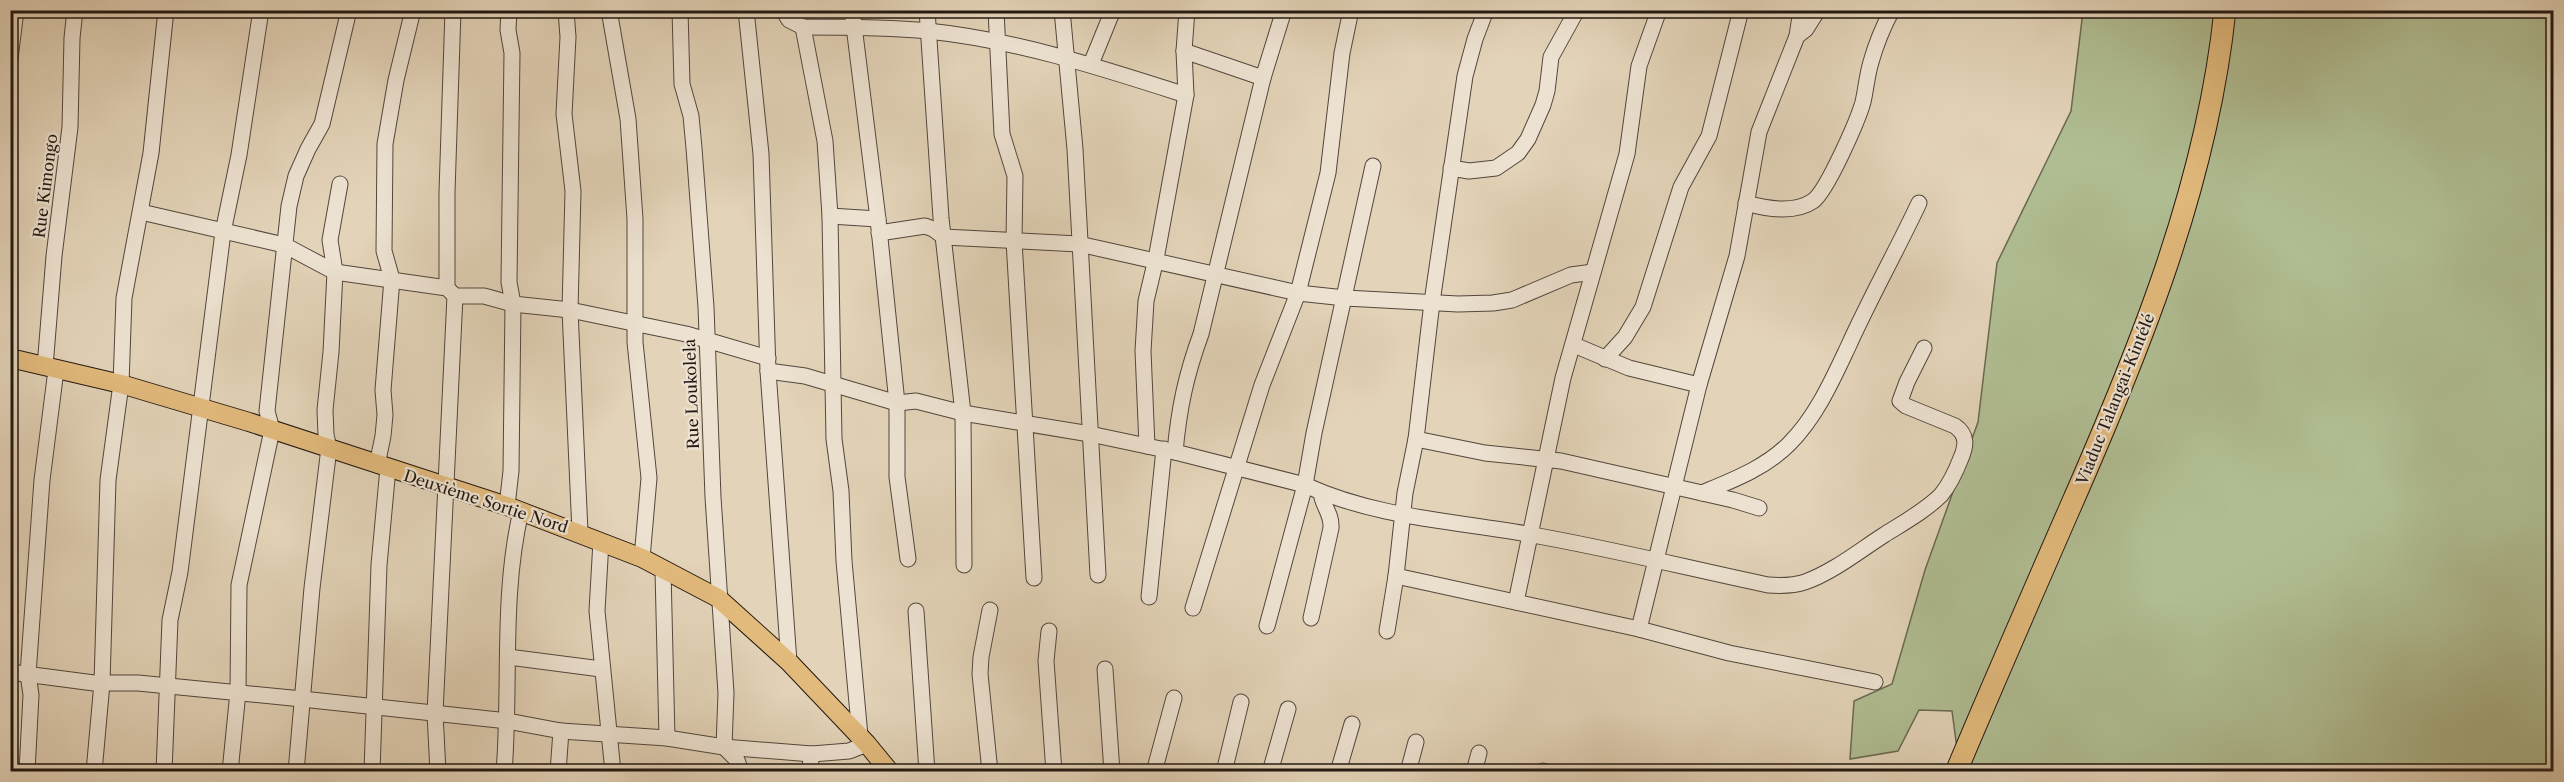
<svg xmlns="http://www.w3.org/2000/svg" width="2564" height="782" viewBox="0 0 2564 782" font-family="'Libre Caslon Text',serif">
<rect width="100%" height="100%" fill="#e3d3b8"/>
<filter id="stains"><feTurbulence type="fractalNoise" baseFrequency=".00333" numOctaves="4"/><feColorMatrix values="0 0 0 0 .2 0 0 0 0 .09 0 0 0 0 .02 0 0 0 .5 -.17"/></filter>
<radialGradient id="worn" r=".72"><stop offset=".6" stop-color="#630" stop-opacity="0"/><stop offset="1" stop-color="#630" stop-opacity=".3"/></radialGradient>
<polygon fill="#b0bd92" stroke="#696a52" stroke-width="1.5" points="2083,11 2553,11 2553,771 1960,771 1952,711 1919,710 1898,751 1850,759 1854,701 1892,684 1925,570 1978,422 1997,263 2071,111"/>
<g fill="none" stroke-linecap="round" stroke-linejoin="round">
<g stroke="#52473c" stroke-width="17">
<g id="minor">
<polyline points="566,10 568,37 564,114 573,191 570,310 580,532"/>
<polyline points="609,10 628,119 635,219 635,342 649,478 642,558"/>
<polyline points="680,10 682,84 691,116 694,148 706,307 713,497 726,693 724,747 737,760 741,772"/>
<polyline points="746,10 761,154 768,371 789,662"/>
<path d="M 783,10 L 789,20 L 803,27 C 845,27 887,27 928,31 C 1016,40 1102,68 1186,95"/>
<polyline points="852,10 878,219 897,403 897,477 908,559"/>
<polyline points="927,10 941,218 963,413 964,565"/>
<polyline points="996,10 1002,134 1015,176 1014,241 1034,578"/>
<polyline points="1062,10 1075,149 1098,575"/>
<polyline points="803,27 825,141 830,216 834,439 841,491 844,561 860,736"/>
<polyline points="1797,36 1806,29 1818,10"/>
<polyline points="1184,51 1263,78"/>
<polyline points="10,59 16,10"/>
<polyline points="1091,64 1113,10"/>
<polyline points="1451,168 1469,171 1496,168 1518,153 1528,139 1543,105 1547,91 1551,57 1577,10"/>
<path d="M 1746,203 C 1767,209 1794,214 1813,201 C 1827,191 1858,120 1863,102 C 1866,89 1867,75 1871,62 C 1876,44 1883,27 1892,10"/>
<polyline points="141,212 284,245 335,272 447,288 455,296 484,296 513,304 570,310 686,334 768,358"/>
<polyline points="830,216 878,219"/>
<polyline points="879,233 925,226 933,229 944,237 1079,244 1298,293 1345,298 1458,304 1493,303 1512,300 1571,275 1593,272"/>
<polyline points="447,288 447,192 453,10"/>
<polyline points="1574,345 1629,368 1699,385"/>
<polyline points="1605,359 1625,337 1643,307 1681,187 1709,136 1741,10"/>
<polyline points="45,367 54,256 70,127 72,38 75,10"/>
<path d="M 768,371 L 805,376 L 897,403 L 916,401 L 963,413 L 1090,434 L 1175,452 L 1305,485 C 1374,517 1453,521 1527,534 C 1608,548 1688,568 1768,585 C 1781,586 1793,586 1805,582 C 1833,572 1859,551 1884,535 C 1903,523 1925,511 1941,495 C 1950,484 1956,471 1961,458 C 1966,446 1968,435 1955,426 L 1906,406 L 1900,401 L 1907,382 L 1924,348"/>
<polyline points="1416,439 1485,453 1561,461 1733,500 1759,508"/>
<polyline points="1147,446 1143,351 1146,301 1156,259 1186,95 1184,51 1187,10"/>
<path d="M 1175,452 C 1179,408 1186,375 1201,334 L 1263,78 L 1284,10"/>
<polyline points="377,465 383,436 385,415 383,390 392,279 384,251 385,144 396,80 413,10"/>
<path d="M 1702,493 C 1733,480 1765,468 1789,444 C 1816,417 1832,381 1848,347 C 1870,298 1896,252 1919,203"/>
<polyline points="507,506 511,471 513,304 509,282 512,53 508,30 509,10"/>
<polyline points="601,541 597,611 613,772"/>
<polyline points="663,571 667,738"/>
<polyline points="1396,576 1639,629 1729,653 1875,682"/>
<polyline points="1149,597 1164,449"/>
<polyline points="1516,602 1563,378 1627,154 1639,66 1659,10"/>
<polyline points="1193,608 1262,385 1298,293 1328,173 1342,53 1351,10"/>
<polyline points="916,611 927,772"/>
<path d="M 1311,618 L 1331,528 C 1332,513 1322,506 1321,492"/>
<polyline points="1267,626 1305,485 1314,433 1373,166"/>
<polyline points="1639,629 1699,385 1737,256 1759,132 1797,36 1801,10"/>
<polyline points="1049,631 1046,661 1054,772"/>
<polyline points="1387,631 1396,576 1405,493 1416,439 1432,302 1465,76 1475,39 1486,10"/>
<polyline points="508,657 601,669"/>
<polyline points="1105,669 1112,772"/>
<polyline points="10,672 94,683 138,683 302,699 508,721 561,731 667,738 724,747 812,754 849,751 867,744"/>
<polyline points="27,772 31,695 28,674 42,480 56,370"/>
<polyline points="94,772 102,683 108,480 121,384 124,298 151,153 166,10"/>
<polyline points="164,772 170,620 180,572 223,232 239,155 261,10"/>
<polyline points="230,772 238,692 239,585 272,430 267,411 289,206 296,176 308,149 322,124 349,10"/>
<polyline points="296,772 312,588 329,448 326,435 325,410 331,352 335,272 330,240 340,184"/>
<polyline points="372,772 379,565 388,468"/>
<polyline points="438,772 435,713 455,296"/>
<path d="M 504,772 C 511,686 501,596 521,511"/>
<polyline points="558,772 561,731"/>
<polyline points="809,772 812,754"/>
<polyline points="990,772 980,674 981,657 990,610"/>
<polyline points="1154,772 1174,698"/>
<polyline points="1224,772 1241,702"/>
<polyline points="1270,772 1288,709"/>
<polyline points="1338,772 1352,724"/>
<polyline points="1408,772 1416,742"/>
<polyline points="1474,772 1479,753"/>
<polyline points="1543,772 1543,771"/>
</g>
</g>
<g stroke="#221812" stroke-width="20">
<polyline id="major" points="10,358 121,384 249,422 507,506 642,558 718,598 789,662 867,744 890,772"/>
</g>
<g stroke="#221812" stroke-width="23">
<path id="highway" d="M 1956,772 C 1993,684 2031,597 2069,510 C 2139,351 2207,185 2225,10"/>
</g>
<use href="#minor" stroke="#ede2d1" stroke-width="15"/>
<use href="#major" stroke="#e2ba7c" stroke-width="18"/>
<use href="#highway" stroke="#e2ba7c" stroke-width="21"/>
</g>
<g text-anchor="middle" stroke-width="4.5" stroke-linejoin="round" paint-order="stroke">
<g font-size="16" fill="#221812" stroke="#ede2d1">
<text transform="translate(45 186) rotate(-83)" y="6">Rue Kimongo</text>
<text transform="translate(691 394) rotate(-92)" y="6">Rue Loukolela</text>
<text transform="translate(2115 399) rotate(-68)" y="6">Viaduc Talangaï-Kintélé</text>
<text transform="translate(486 501) rotate(18)" y="6">Deuxième Sortie Nord</text>
</g>
</g>
<rect width="2564" height="782" fill="none" stroke="#e3d3b8" stroke-width="36"/>
<rect x="12" y="12" width="2540" height="758" fill="none" stroke="#221812" stroke-width="3"/>
<rect x="18" y="18" width="2528" height="746" fill="none" stroke="#221812" stroke-width="1.5"/>
<rect width="100%" height="100%" filter="url(#stains)"/>
<rect width="100%" height="100%" fill="url(#worn)"/>
</svg>
